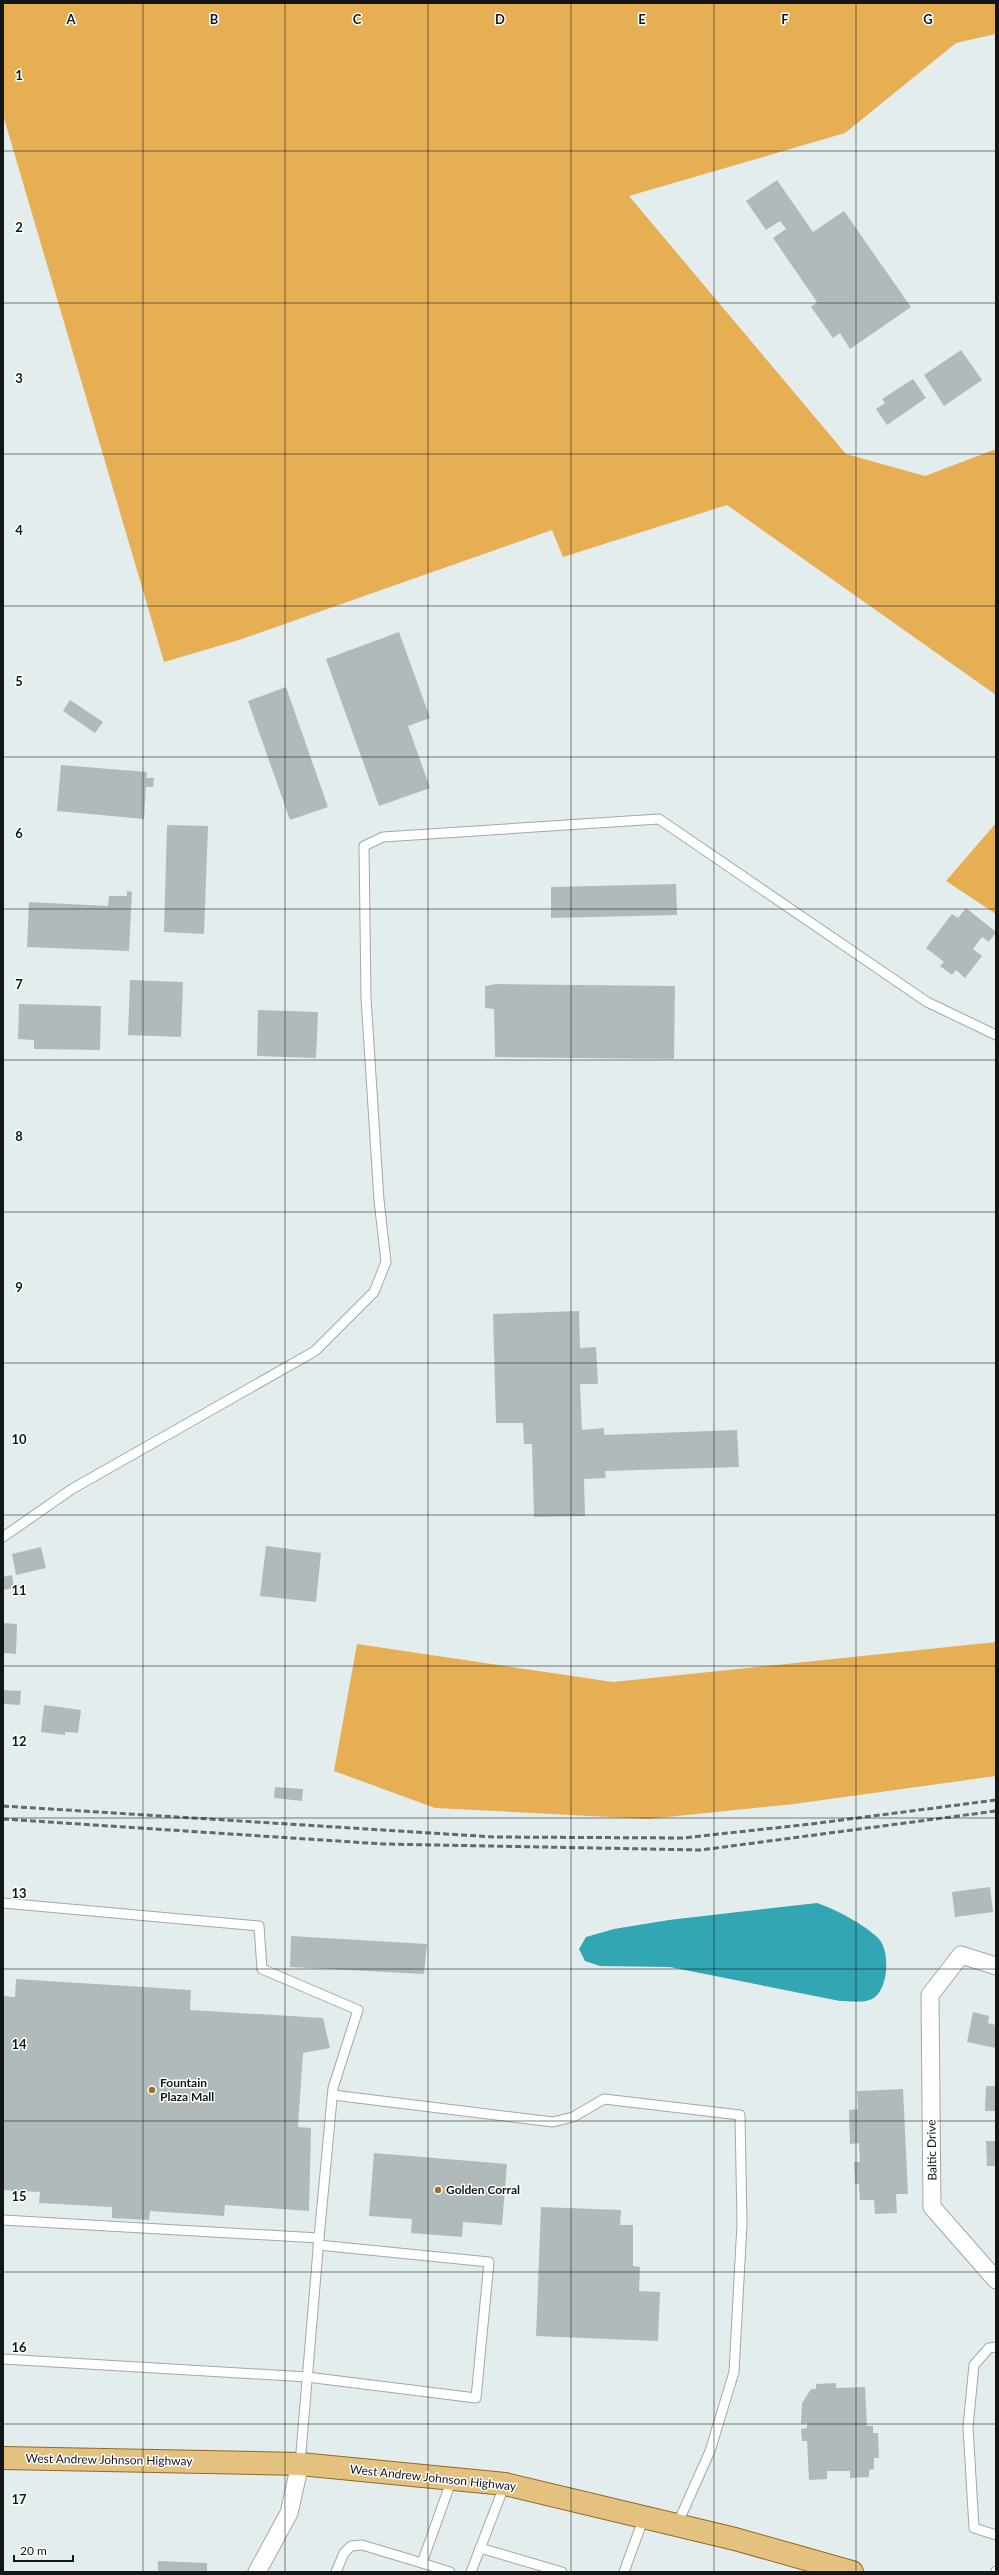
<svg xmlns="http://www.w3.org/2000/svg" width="999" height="2575" viewBox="0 0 999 2575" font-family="Lato,sans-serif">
<rect width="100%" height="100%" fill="#e4edee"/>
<g fill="#e7af53">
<polygon points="3,3 996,3 996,34 956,43 845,133 629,196 846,454 925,476 996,449 996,695 727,505 563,557 552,530 239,640 164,662 3,115"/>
<polygon points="996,823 996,914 946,881"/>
<polygon points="996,1642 996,1776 794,1804 648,1819 435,1808 334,1771 357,1644 613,1682"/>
</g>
<path fill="#32a6b2" d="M 817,1903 C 835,1909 864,1924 878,1938 C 890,1949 889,1986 875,1997 C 867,2004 850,2001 840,2001 L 670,1967 L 600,1966 L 585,1961 L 579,1949 L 586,1937 L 614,1929 L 669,1920 Z"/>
<g fill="#b1babb">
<polygon points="777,180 813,232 844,211 911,307 850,349 840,333 833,338 811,307 817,302 773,238 786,229 780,221 766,230 746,201"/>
<polygon points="961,350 982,380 944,406 924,375"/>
<polygon points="913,379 926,398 887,425 876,409 885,403 882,399"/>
<polygon points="399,632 430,718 408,726 430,788 379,806 326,659"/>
<polygon points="286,687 328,807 290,820 248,701"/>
<polygon points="70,700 103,722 95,733 63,711"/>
<polygon points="61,765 147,772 146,778 154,778 153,787 146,787 144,819 57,811"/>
<polygon points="167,825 208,826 204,934 164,932"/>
<polygon points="676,884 677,915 551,918 551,887"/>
<polygon points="127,891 132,892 129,951 27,947 29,902 108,906 109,896 127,896"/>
<polygon points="966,908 996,932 989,942 982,937 973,949 982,956 965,978 956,970 952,975 940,966 944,962 926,948 952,914 958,918"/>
<polygon points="130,980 183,982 181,1037 128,1035"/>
<polygon points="496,984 675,986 674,1059 495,1057 494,1009 485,1008 485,986"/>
<polygon points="19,1004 101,1006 100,1050 34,1049 34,1040 18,1039"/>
<polygon points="258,1010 318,1012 316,1058 257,1056"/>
<polygon points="579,1311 580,1348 596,1347 598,1384 580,1384 582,1430 604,1428 604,1435 737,1430 739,1467 605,1471 606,1478 584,1479 585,1516 534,1517 532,1444 524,1444 523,1423 496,1423 493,1314"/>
<polygon points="266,1546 321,1553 316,1602 260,1596"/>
<polygon points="41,1547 46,1568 16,1575 12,1554"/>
<polygon points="12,1575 14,1588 3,1590 3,1577"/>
<polygon points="3,1623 17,1624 16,1654 3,1653"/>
<polygon points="3,1690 21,1691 20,1705 3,1704"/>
<polygon points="44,1705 81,1710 78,1733 65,1732 65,1735 41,1732"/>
<polygon points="275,1787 303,1789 302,1801 274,1798"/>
<polygon points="990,1887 993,1912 955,1917 952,1892"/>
<polygon points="291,1936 427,1944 424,1974 290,1967"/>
<polygon points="16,1979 191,1990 190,2010 323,2018 330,2048 303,2053 298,2127 311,2128 309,2211 225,2205 224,2216 150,2211 149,2220 112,2218 112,2207 39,2203 40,2192 3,2190 3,1996 15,1997"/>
<polygon points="973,2012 989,2016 988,2023 996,2025 996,2048 967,2042"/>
<polygon points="986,2086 996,2086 996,2111 985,2111"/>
<polygon points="903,2089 908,2194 896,2194 897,2213 875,2214 874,2200 860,2200 859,2184 855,2184 854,2162 860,2162 859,2143 850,2144 849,2110 858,2109 857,2091"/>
<polygon points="986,2141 996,2141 996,2166 987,2166"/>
<polygon points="374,2153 507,2164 502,2225 463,2222 462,2237 411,2233 412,2219 369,2216"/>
<polygon points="541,2207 621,2210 620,2225 633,2225 633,2266 640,2267 639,2291 660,2292 658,2341 536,2336"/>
<polygon points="836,2383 836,2388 865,2387 867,2426 873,2426 873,2433 878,2433 879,2458 874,2458 874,2469 869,2470 869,2477 850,2478 850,2471 827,2471 827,2479 809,2480 807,2441 802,2441 801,2429 807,2428 807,2423 801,2424 802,2403 811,2389 816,2389 816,2384"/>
<polygon points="158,2561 207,2563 207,2572 158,2572"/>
</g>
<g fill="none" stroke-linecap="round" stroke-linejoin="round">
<g stroke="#a0a9aa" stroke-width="11">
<g id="lane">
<polyline points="3,1537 72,1489 315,1351 374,1292 386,1262 379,1200 366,998 364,846 383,837 659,819 927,1002 996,1035"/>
<polyline points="3,1903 259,1926 262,1969 358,2010 333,2088 319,2238"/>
<polyline points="333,2095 553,2122 573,2117 604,2099 740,2115 742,2224 734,2372 710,2451 677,2525"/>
<polyline points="3,2220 319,2238 300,2464"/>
<polyline points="996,2347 989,2348 974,2365 968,2427 974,2528 996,2535"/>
<polyline points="3,2359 307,2377 476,2398 489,2262 318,2245"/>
<polyline points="480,2548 562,2572"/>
<polyline points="422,2563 450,2572"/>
<polyline points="336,2572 344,2553 351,2546 362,2545 422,2563 452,2479"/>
<polyline points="471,2572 505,2484"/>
<polyline points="624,2572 644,2517"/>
<polyline points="996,2572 996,2571"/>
</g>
</g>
<g stroke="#a0a9aa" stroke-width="19">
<g id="street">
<polyline points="996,1966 961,1955 930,1995 932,2207 996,2280"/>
<polyline points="257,2572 289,2513 300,2464"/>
</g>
</g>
<g stroke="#906a24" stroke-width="24">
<polyline id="primary" points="3,2458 300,2464 505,2484 735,2539 852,2572"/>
</g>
<use href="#lane" stroke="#fff" stroke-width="9"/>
<use href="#street" stroke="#fff" stroke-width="17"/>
<use href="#primary" stroke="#e5c180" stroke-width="22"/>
<g stroke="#636869" stroke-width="3" stroke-dasharray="6 3" stroke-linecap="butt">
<polyline points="3,1806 494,1837 683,1838 811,1824 996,1800"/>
<polyline points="3,1819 383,1844 701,1850 996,1811"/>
</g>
</g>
<path fill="none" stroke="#131617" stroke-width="1" stroke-opacity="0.55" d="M 143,3 L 143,2572M 285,3 L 285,2572M 428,3 L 428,2572M 571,3 L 571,2572M 714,3 L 714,2572M 856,3 L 856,2572M 3,151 L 996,151M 3,303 L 996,303M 3,454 L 996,454M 3,606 L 996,606M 3,757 L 996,757M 3,909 L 996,909M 3,1060 L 996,1060M 3,1212 L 996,1212M 3,1363 L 996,1363M 3,1515 L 996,1515M 3,1666 L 996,1666M 3,1818 L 996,1818M 3,1969 L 996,1969M 3,2121 L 996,2121M 3,2272 L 996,2272M 3,2424 L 996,2424"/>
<g fill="#9d7121" stroke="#fff" stroke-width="1.5">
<circle cx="152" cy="2090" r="4"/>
<circle cx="438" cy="2190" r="4"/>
</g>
<g text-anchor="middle" stroke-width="3" stroke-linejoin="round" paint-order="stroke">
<g font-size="12" font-weight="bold" fill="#131617" stroke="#fff" text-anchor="start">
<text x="160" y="2087">Fountain<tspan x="160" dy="14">Plaza Mall</tspan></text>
<text x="446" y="2194">Golden Corral</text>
</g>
<g font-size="12" fill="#131617" stroke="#fff">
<text transform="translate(932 2150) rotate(-91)" y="4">Baltic Drive</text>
<text transform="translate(109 2460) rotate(1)" y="4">West Andrew Johnson Highway</text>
<text transform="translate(433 2478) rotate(6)" y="4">West Andrew Johnson Highway</text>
</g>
</g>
<g font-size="13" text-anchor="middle" font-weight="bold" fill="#131617" stroke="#fff" stroke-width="3" stroke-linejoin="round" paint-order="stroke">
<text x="71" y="24">A</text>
<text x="214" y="24">B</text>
<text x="357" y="24">C</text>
<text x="500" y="24">D</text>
<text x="642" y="24">E</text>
<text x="785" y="24">F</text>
<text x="928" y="24">G</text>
<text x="19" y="80">1</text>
<text x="19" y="232">2</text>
<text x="19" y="383">3</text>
<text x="19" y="535">4</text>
<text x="19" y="686">5</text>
<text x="19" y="838">6</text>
<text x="19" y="989">7</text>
<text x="19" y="1141">8</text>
<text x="19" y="1292">9</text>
<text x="19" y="1444">10</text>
<text x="19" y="1595">11</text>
<text x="19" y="1746">12</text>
<text x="19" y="1898">13</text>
<text x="19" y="2049">14</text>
<text x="19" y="2201">15</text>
<text x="19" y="2352">16</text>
<text x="19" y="2504">17</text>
</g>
<rect width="999" height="2575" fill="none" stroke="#131617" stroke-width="8"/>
<path d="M14 2555v6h59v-6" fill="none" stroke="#131617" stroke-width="2"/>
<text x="20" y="2555" font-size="12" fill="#131617" stroke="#ffffff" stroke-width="3" paint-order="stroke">20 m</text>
</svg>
